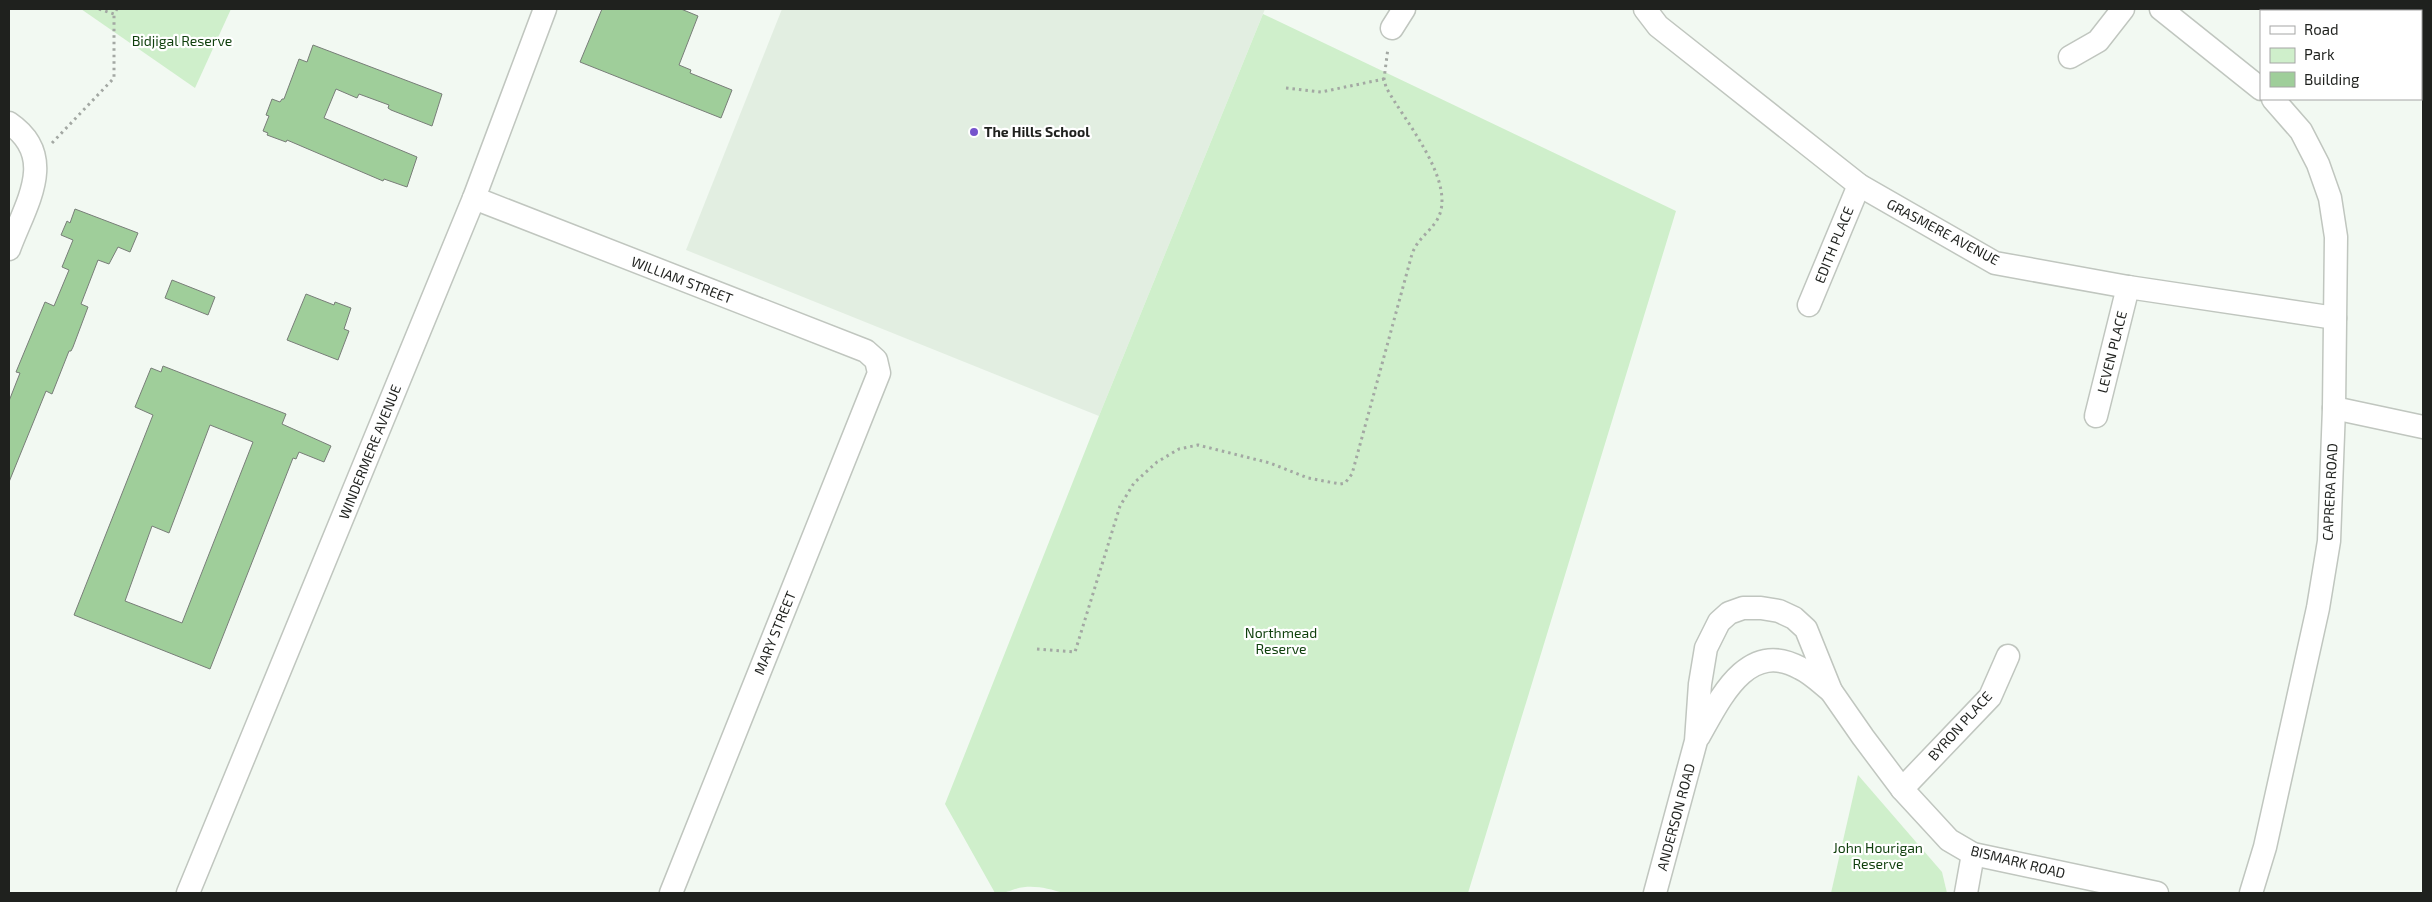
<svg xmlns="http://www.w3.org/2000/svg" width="2432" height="902" viewBox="0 0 2432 902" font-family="'Exo 2',sans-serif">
<rect width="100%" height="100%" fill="#f2f9f2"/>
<polygon fill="#e2eee1" points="782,9 1265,9 1099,416 686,250"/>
<g fill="#cfefcb">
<polygon points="81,9 231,9 195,88"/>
<path d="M 1263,14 L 1676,211 L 1468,893 L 1063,893 C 1048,888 1031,884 1015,889 C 1007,892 1004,893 995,893 L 945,804 L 1099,416 Z"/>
<polygon points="1858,775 1942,872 1947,893 1831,893"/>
</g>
<g fill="#9fce9a" stroke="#787e78" fill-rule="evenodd">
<polygon points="602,9 681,9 698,16 679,65 691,70 690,73 732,90 721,118 580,62"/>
<polygon points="313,45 442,94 432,126 391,110 388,108 389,105 359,94 357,98 336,89 324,118 417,157 407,187 384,179 383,181 287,140 286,142 267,135 268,133 263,131 269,116 266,115 272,99 280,102 282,99 284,99 299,59 307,62"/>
<polygon points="75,209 138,233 130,252 118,247 109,264 98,260 81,304 88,307 73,347 71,351 69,351 52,394 46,391 9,482 9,401 20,373 16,372 45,302 54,306 69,270 62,267 73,240 61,235 67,221 70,223"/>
<polygon points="172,280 215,297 208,315 165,298"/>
<polygon points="306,294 334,305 335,302 351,308 344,329 349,331 338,360 287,340"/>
<path d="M 163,366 L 286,414 L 282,424 L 331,446 L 324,462 L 299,452 L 296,459 L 293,458 L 210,669 L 74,615 L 153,415 L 135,407 L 151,368 L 161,372 ZM 210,425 L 253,442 L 182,623 L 125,601 L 152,526 L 169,533 Z"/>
</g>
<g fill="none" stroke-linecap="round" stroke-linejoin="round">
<g stroke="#c0c6bf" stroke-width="25">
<g id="street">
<polyline points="1645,9 1658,26 1859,185 1995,263 2128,287 2335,318"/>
<polyline points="2161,9 2261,89"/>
<polyline points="1392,28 1404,9"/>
<polyline points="2070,57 2098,41 2123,9"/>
<path d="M 9,123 C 59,157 25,205 9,249"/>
<polyline points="474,198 866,351 876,360 879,373 671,893"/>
<polyline points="1809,305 1859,185"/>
<polyline points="2334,408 2423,427"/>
<polyline points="2096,416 2128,287"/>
<path d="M 1699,736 C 1720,699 1747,639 1800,668 C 1811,673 1821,683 1831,691"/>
<polyline points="1902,789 1990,697 2008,656"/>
<polyline points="188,893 474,198 545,9"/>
<polyline points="1655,893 1696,741 1700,684 1706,648 1719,622 1729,613 1743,608 1761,608 1779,611 1794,618 1806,629 1831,691 1863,737 1902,789 1949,840 1973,854 2157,893"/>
<polyline points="1966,893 1973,854"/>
<polyline points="2251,893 2265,847 2318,608 2329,541 2334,408 2336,237 2330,198 2318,164 2301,131 2273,99"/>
</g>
</g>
<g stroke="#a3a8a3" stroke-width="3" stroke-dasharray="2.5 4" stroke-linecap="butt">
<polyline points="99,9 114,14 117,9"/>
<polyline points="1286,88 1321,92 1384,79"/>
<polyline points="52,143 114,78 114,14"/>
<path d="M 1037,649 L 1075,652 L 1120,506 L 1134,483 L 1157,462 L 1179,449 L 1198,445 L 1270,463 L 1308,478 L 1340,484 L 1345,483 L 1352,474 L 1412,254 C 1418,238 1429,233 1437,220 C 1459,183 1402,118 1386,87 L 1384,79 L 1388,48"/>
</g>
<use href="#street" stroke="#fff" stroke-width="22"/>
</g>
<circle fill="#7553cc" stroke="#fff" stroke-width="2" cx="974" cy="132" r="5"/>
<g text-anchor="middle" stroke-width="4.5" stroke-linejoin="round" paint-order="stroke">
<g font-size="14" fill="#0f3f0c" stroke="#fff">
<text x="182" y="46">Bidjigal Reserve</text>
<text x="1281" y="638">Northmead<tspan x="1281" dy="16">Reserve</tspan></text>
<text x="1878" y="853">John Hourigan<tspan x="1878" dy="16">Reserve</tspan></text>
</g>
<g font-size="14" font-weight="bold" fill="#1f211e" stroke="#fff" text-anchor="start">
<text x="984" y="137">The Hills School</text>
</g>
<g font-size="14" fill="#1f211e" stroke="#fff">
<text transform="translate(1943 232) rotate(28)" y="5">GRASMERE AVENUE</text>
<text transform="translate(1834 245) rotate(-68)" y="5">EDITH PLACE</text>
<text transform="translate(682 280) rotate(21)" y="5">WILLIAM STREET</text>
<text transform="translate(2112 352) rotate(-76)" y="5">LEVEN PLACE</text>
<text transform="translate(370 452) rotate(-68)" y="5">WINDERMERE AVENUE</text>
<text transform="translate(2330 492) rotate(-87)" y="5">CAPRERA ROAD</text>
<text transform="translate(775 633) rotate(-68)" y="5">MARY STREET</text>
<text transform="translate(1960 726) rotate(-48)" y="5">BYRON PLACE</text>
<text transform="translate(1676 817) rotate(-75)" y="5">ANDERSON ROAD</text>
<text transform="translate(2018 862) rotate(14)" y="5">BISMARK ROAD</text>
</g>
</g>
<rect width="2432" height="902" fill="none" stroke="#1f211e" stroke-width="20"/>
<rect x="2260" y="10" width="162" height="90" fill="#ffffff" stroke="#a5a6a5"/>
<rect x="2270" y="26" width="25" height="8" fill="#ffffff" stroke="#a5a6a5"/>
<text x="2304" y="35" font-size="15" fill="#1f211e">Road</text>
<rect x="2270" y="48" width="25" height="15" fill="#cfefcb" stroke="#a5a6a5"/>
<text x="2304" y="60" font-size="15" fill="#1f211e">Park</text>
<rect x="2270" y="72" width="25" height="15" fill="#9fce9a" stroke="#a5a6a5"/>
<text x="2304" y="85" font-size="15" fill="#1f211e">Building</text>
</svg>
